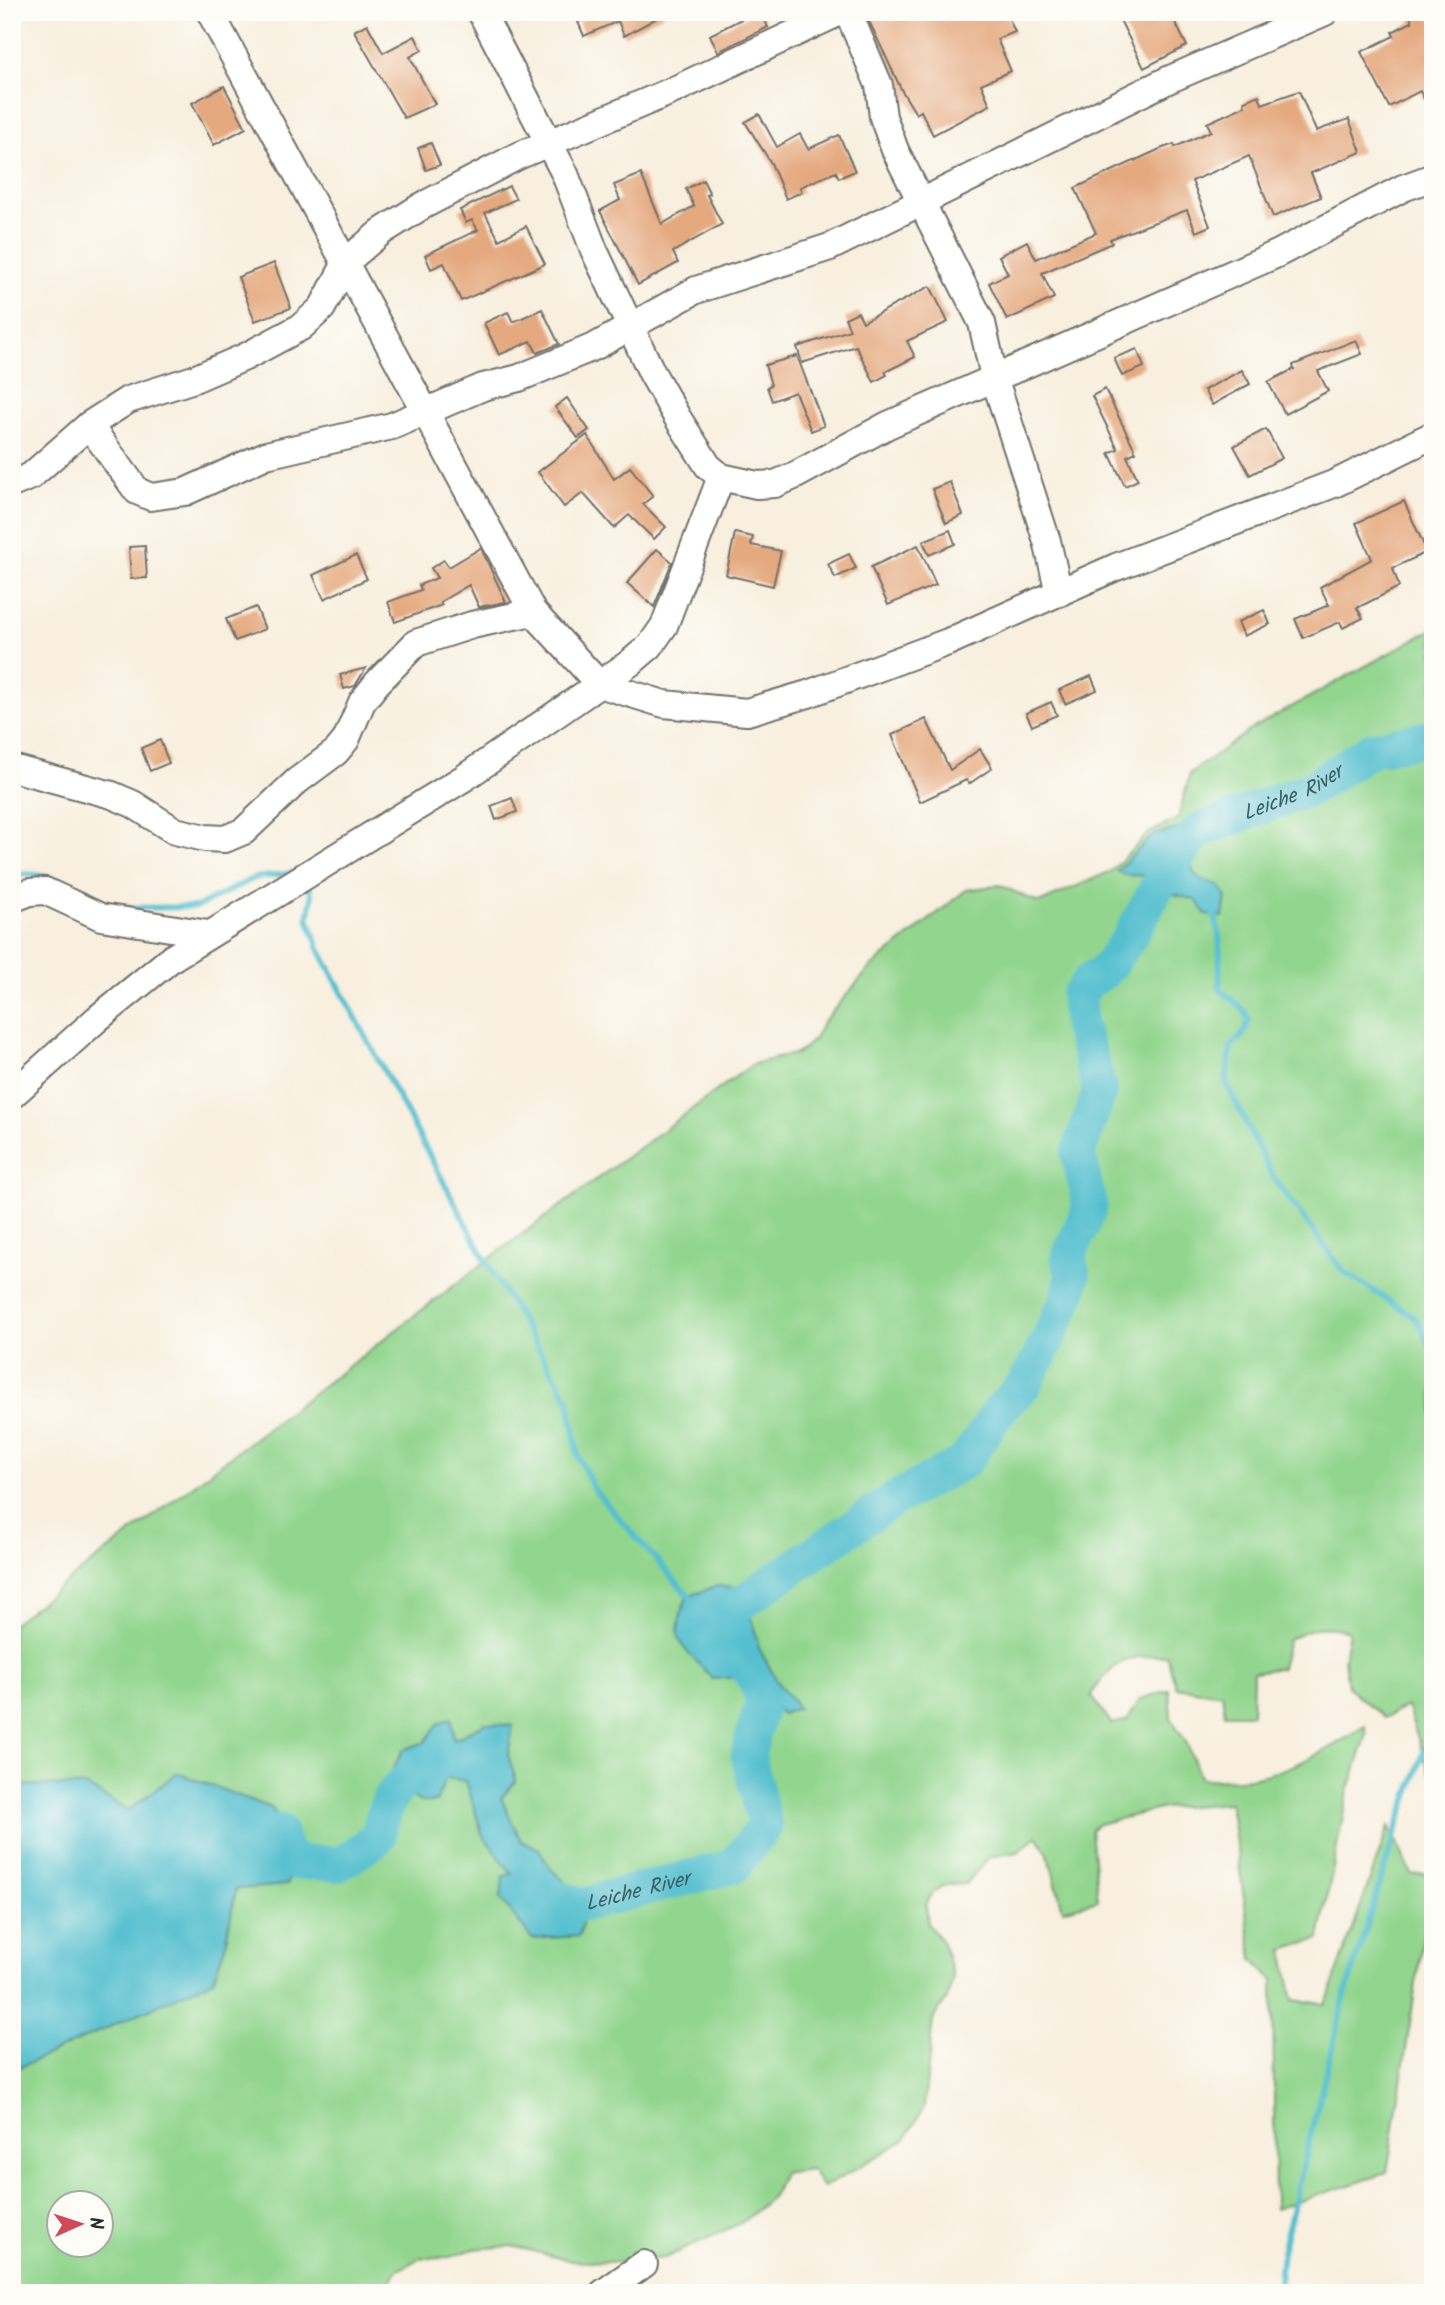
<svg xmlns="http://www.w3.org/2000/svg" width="1445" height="2305" viewBox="0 0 1445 2305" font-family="Kalam,sans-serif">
<rect width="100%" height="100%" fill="#fdfcf7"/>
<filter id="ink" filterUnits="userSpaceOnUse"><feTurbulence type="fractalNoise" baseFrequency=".0143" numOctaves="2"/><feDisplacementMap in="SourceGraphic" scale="14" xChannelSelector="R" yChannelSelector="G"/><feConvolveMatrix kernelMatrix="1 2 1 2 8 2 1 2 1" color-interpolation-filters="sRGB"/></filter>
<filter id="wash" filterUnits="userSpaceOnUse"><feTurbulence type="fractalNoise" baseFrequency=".00686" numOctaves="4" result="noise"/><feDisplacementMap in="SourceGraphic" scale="28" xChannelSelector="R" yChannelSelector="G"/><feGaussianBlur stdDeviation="1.57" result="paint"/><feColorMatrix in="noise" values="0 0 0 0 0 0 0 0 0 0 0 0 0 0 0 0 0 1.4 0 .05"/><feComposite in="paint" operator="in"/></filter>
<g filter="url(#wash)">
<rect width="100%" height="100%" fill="#f8efde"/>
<path fill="#92d58e" stroke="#5e805c" stroke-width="2" fill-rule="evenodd" d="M 1433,629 L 1433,1773 L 1430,1774 L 1407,1706 L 1384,1718 L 1348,1687 L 1344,1660 L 1349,1631 C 1323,1624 1310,1627 1288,1640 L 1281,1668 L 1253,1672 L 1252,1714 L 1225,1714 L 1222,1694 L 1176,1687 L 1167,1656 C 1126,1654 1113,1662 1091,1695 L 1112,1724 L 1128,1720 L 1140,1699 L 1169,1690 L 1171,1718 L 1187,1744 L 1201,1779 C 1218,1779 1239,1781 1256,1777 C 1295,1769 1332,1748 1365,1726 L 1367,1734 L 1347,1795 L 1319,1939 L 1283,1950 L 1293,2000 L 1326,2004 L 1389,1826 L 1412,1875 L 1433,1873 L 1387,2173 L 1275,2209 L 1273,1980 L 1253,1959 L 1230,1803 L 1164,1808 L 1098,1824 L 1091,1830 L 1098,1900 L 1063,1910 L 1048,1854 L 1037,1836 L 1018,1852 L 989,1857 L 966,1884 L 944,1885 L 931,1894 L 926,1905 L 928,1924 L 943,1943 L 953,1978 L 947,1999 L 933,2019 L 924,2107 L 905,2140 L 823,2188 L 811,2169 L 783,2173 L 773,2196 L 743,2222 L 665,2258 L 610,2262 L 568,2260 L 512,2246 L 474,2249 L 450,2257 L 420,2258 L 397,2271 L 384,2293 L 12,2293 L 12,1624 L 486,1261 L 753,1064 L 798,1053 L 814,1039 L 823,1022 L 871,967 L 966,890 L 1000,885 L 1039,903 L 1111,871 L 1150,832 L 1178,819 L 1190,773 L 1253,728 ZM 60,2204 L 102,2204 L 102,2246 L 60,2246 Z"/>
<g fill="#54bfcf" stroke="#40757d" stroke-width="2">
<path d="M 1218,819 L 1221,828 C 1195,846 1171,875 1219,885 L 1226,896 L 1223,917 L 1206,915 L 1196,900 L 1158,890 L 1150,876 L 1126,875 L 1117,871 L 1153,835 Z"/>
<path d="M 716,1586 L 734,1587 L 753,1622 L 759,1648 L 779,1685 L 798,1708 L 782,1714 L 738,1677 L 713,1679 C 683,1646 667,1643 687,1597 Z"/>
<polygon points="451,1718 454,1740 485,1723 513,1726 508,1755 516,1781 501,1798 521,1841 539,1849 550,1868 576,1892 584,1914 579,1936 532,1939 501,1899 503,1876 512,1874 482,1834 466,1781 446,1778 436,1802 420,1802 402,1789 379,1796 403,1750 425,1742 438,1724"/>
<polygon points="177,1773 272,1808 299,1850 287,1885 236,1889 225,1946 213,1980 12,2071 12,1785 85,1786 129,1810"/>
</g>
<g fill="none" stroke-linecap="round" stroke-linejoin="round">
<g stroke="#54bfcf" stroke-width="6">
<path d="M 12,876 C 33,871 64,878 77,894"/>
<polyline points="308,882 312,898 308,918 319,949 486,1261 569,1400 578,1456 595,1491 693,1601"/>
<polyline points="119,908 197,907 254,878 293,873"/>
<path d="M 1213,913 C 1224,937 1218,963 1220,989 L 1245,1011 L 1249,1020 L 1243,1035 L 1231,1046 L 1226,1083 L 1273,1177 L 1344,1272 L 1416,1318 L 1433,1351"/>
<polyline points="1278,2293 1282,2252 1345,1995 1398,1825 1428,1740 1427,1655 1433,1605"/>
</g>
<g stroke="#54bfcf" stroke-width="35">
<path d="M 271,1831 L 279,1831 L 290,1862 L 340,1864 L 378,1838 C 384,1800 396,1779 434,1767"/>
<path id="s1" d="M 539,1887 L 544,1893 L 581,1905 L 734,1866 L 765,1826 L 748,1755 L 763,1698 L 751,1673 L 732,1652 L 726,1621 L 742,1602 L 893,1500 L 965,1461 L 1001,1408 L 1025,1384 L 1048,1340 L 1069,1294 L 1073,1274 L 1068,1258 L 1090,1207 L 1078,1153 L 1100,1090 L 1080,1024 L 1078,996 L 1089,981 L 1104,972 L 1128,940 L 1167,870 L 1198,831 L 1312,788 L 1372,749 L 1433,737"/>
</g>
</g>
<g id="blocks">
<g fill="#e5a97f">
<polygon points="601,12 668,12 624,36 618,21 584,36 578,22"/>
<polygon points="755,12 761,12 768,27 718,52 710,35"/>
<polygon points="883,12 1006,12 1015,32 997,39 1011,71 981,84 990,105 933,135 921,111 916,114 902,91 868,19"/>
<polygon points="1116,12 1170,12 1187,46 1144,68"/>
<polygon points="1409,12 1430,12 1433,20 1433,116 1420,91 1389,107 1361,52 1394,36 1392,32 1412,22"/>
<polygon points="367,24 383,53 415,36 422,50 410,57 435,104 404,118 354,31"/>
<polygon points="224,86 246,128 214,145 192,103"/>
<polygon points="1299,91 1316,131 1349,119 1361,152 1311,173 1321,197 1273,217 1249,156 1192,181 1210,226 1196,232 1187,210 1110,239 1112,243 1042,273 1054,298 1007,320 989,283 1008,274 999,256 1027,241 1036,259 1096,233 1075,188 1160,149 1174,144 1175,147 1211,131 1207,123 1245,106 1244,101 1259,95 1262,104"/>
<polygon points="759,114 777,147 800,134 808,149 839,135 855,171 839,178 836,172 800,187 802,192 786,199 771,163 745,122"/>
<polygon points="431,143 440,165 426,170 418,148"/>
<polygon points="641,174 662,224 694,206 686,189 703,180 710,194 707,195 722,224 673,252 678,263 638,285 600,211 620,200 614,185"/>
<polygon points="509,186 516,199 485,213 499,240 526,226 545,264 461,301 444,263 431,269 425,255 478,230 472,220 466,223 460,210"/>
<polygon points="274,263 291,308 255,321 238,277"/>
<polygon points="930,286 948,322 907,341 915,357 885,372 887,375 874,382 856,346 802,363 797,347 850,330 845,318 858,312 863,322"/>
<polygon points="542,309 559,344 537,353 531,341 499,355 484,323 508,312 513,322"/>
<polygon points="1356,340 1362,354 1318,371 1328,391 1285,414 1268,382 1294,369 1293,365"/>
<polygon points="1137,349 1144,367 1122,376 1114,358"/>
<polygon points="797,356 824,426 811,431 795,392 772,401 767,387 771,385 765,365"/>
<polygon points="1242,370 1250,384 1212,405 1204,390"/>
<polygon points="1105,389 1136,452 1127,456 1138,480 1125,486 1109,453 1118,449 1092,396"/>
<polygon points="567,398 589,430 578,438 555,407"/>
<polygon points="1266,429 1282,458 1250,475 1234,446"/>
<polygon points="587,435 614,479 630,467 653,496 643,504 666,527 654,539 629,515 614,528 583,493 564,507 538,472"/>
<polygon points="950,482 963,515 946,523 932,489"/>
<polygon points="1404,501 1427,552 1393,568 1399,587 1357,608 1363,618 1343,628 1340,622 1303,638 1295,619 1329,605 1320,587 1372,559 1356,523"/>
<polygon points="950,530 955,544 929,555 923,541"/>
<polygon points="735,533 753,537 751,545 781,551 773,586 726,575"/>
<polygon points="918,545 936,585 888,605 871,567"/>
<polygon points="145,546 147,578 131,579 129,547"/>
<polygon points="481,548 506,602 479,607 469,585 440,602 442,605 395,622 388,602 421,590 419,585 437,578 431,568 444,560 449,567"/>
<polygon points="657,549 672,562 654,607 627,583"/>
<polygon points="849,554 856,568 835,578 828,564"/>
<polygon points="356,555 367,579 324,599 313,575"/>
<polygon points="256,607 265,629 235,641 226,619"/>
<polygon points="1264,610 1270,624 1244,636 1238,622"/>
<polygon points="366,668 355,686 344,689 340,675"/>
<polygon points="1091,676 1097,690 1065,704 1059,690"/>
<polygon points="1051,702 1057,715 1032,726 1026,713"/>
<polygon points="926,719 950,770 980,749 992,768 969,784 966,780 920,802 892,735"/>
<polygon points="160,740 169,763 150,771 141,748"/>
<polygon points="512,798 517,812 496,820 491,806"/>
</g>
</g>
</g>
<g filter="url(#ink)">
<use href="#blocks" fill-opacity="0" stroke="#73706a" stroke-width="2"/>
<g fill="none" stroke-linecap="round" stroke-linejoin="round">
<g stroke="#73706a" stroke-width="30">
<g id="minor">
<polyline points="210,12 533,612 599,684 664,704 747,712 808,694 948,642 1116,567 1336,483 1433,435"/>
<polyline points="481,12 565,174 594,250 652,373 677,417 708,466 721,477 757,485 775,484 794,476 888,425 1277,254 1403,188 1433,177"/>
<polyline points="848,12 879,85 883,117 895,150 982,323 994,377 1047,541 1059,593"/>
<polyline points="89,425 137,491 151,497 185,492 266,455 392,426 483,387 519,378 596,346 696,290 830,247 1168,80 1325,12"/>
<polyline points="12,484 31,476 89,425 128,400 194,379 245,357 301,327 322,308 347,261 381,232 422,206 518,156 674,90 840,12"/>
<polyline points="12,768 112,795 133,804 175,831 205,838 225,839 244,831 297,781 336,752 346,740 362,702 377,683 416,643 472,625 533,612"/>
<polyline points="12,899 30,892 45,891 101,917 208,934"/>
<polyline points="12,1095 97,1019 172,958 464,778 630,663 650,646 664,626 721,477"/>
<polyline points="603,2293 644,2264"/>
</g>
</g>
<use href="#minor" stroke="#fff" stroke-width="26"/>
</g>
</g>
<g text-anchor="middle" stroke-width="6" stroke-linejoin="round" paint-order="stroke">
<g font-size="21" font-style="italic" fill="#395f64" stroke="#fdfcf7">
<text dy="7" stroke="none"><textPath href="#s1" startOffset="1582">Leiche River</textPath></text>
<text dy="7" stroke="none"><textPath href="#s1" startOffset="105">Leiche River</textPath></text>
</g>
</g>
<rect width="1445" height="2305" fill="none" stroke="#fdfcf7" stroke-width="42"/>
<g transform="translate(80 2224) rotate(87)"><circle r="33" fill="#fdfcf7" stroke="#a9a8a5" stroke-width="2"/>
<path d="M0-5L12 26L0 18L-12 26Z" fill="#d1495b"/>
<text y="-10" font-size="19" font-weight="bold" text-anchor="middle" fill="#2b2b2b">N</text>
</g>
</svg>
